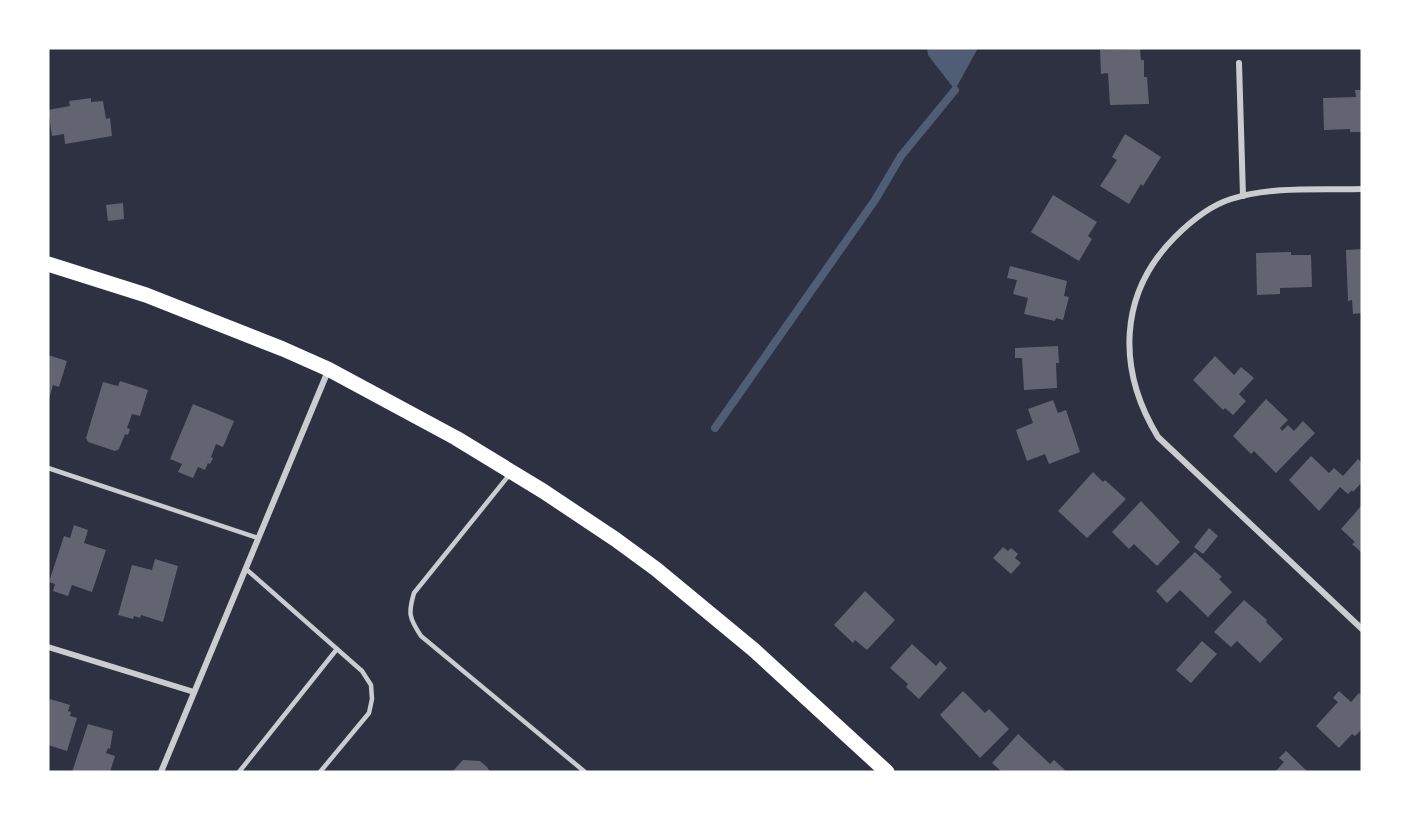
<svg xmlns="http://www.w3.org/2000/svg" width="1410" height="820" viewBox="0 0 1410 820" font-family="'Work Sans',sans-serif">
<rect width="100%" height="100%" fill="#2d3142"/>
<polygon fill="#4f5d75" points="927,48 978,48 955,90 928,55"/>
<g fill="none" stroke-linecap="round" stroke-linejoin="round">
<polyline stroke="#4f5d75" stroke-width="8" points="715,428 875,200 901,156 955,90"/>
</g>
<g fill="#626471">
<polygon points="1140,49 1141,60 1144,60 1144,77 1147,77 1149,104 1110,105 1108,73 1101,74 1100,50"/>
<polygon points="1355,90 1362,90 1362,132 1350,132 1350,129 1324,130 1323,98 1356,97"/>
<polygon points="91,98 91,102 103,101 106,119 110,118 112,136 65,144 64,134 52,136 48,110 70,106 69,101"/>
<polygon points="1125,134 1161,157 1143,186 1141,184 1129,204 1100,186 1117,160 1112,157"/>
<polygon points="1053,195 1097,222 1088,236 1092,239 1079,261 1031,232"/>
<polygon points="123,203 124,219 108,221 106,205"/>
<polygon points="1362,249 1362,313 1353,314 1352,300 1348,301 1346,250"/>
<polygon points="1291,252 1291,255 1311,255 1312,287 1280,288 1280,294 1257,295 1256,253"/>
<polygon points="1010,266 1067,281 1064,296 1069,297 1063,320 1056,318 1055,321 1024,314 1028,298 1013,294 1017,280 1007,278"/>
<polygon points="1058,346 1059,363 1056,363 1057,388 1024,390 1022,358 1015,358 1015,348"/>
<polygon points="48,355 67,361 59,387 53,385 49,399"/>
<polygon points="1215,356 1234,375 1241,367 1254,378 1239,394 1246,401 1233,415 1225,408 1223,410 1193,380"/>
<polygon points="120,381 148,390 140,416 132,414 127,428 130,429 128,435 125,434 119,449 115,451 88,442 86,438 103,382 118,386"/>
<polygon points="1266,399 1288,420 1280,428 1282,431 1288,425 1294,431 1303,421 1315,433 1276,473 1254,451 1251,454 1233,436"/>
<polygon points="1053,400 1058,413 1066,410 1080,452 1049,464 1045,454 1027,461 1016,430 1033,423 1028,409"/>
<polygon points="193,404 234,421 223,447 216,444 211,457 213,458 210,464 208,463 205,470 198,467 193,478 178,472 182,464 170,459"/>
<polygon points="1311,456 1329,473 1334,468 1343,476 1358,459 1362,463 1362,482 1353,492 1352,490 1348,494 1340,487 1319,511 1289,480"/>
<polygon points="1093,472 1103,482 1105,480 1126,499 1087,538 1058,511"/>
<polygon points="1141,501 1180,542 1157,566 1134,544 1129,549 1112,532"/>
<polygon points="1362,505 1362,553 1352,544 1355,542 1341,529"/>
<polygon points="74,525 88,530 84,543 106,550 92,592 72,585 68,596 53,591 55,584 49,582 64,536 70,538"/>
<polygon points="1209,528 1218,536 1203,554 1194,547"/>
<polygon points="1003,547 1008,551 1011,548 1018,554 1015,558 1021,563 1011,574 993,558"/>
<polygon points="1195,552 1222,577 1219,579 1232,592 1208,617 1180,590 1167,603 1156,591"/>
<polygon points="155,559 178,566 163,622 141,615 140,618 134,616 133,619 118,615 132,565 152,570"/>
<polygon points="865,591 895,620 867,650 855,640 853,643 834,625"/>
<polygon points="1244,600 1267,620 1266,622 1283,639 1260,663 1237,641 1231,647 1214,632"/>
<polygon points="1202,641 1217,654 1191,683 1176,670"/>
<polygon points="912,644 936,666 940,661 947,668 919,699 906,687 908,684 890,668"/>
<polygon points="963,691 985,713 989,709 1009,729 980,758 940,715"/>
<polygon points="1339,691 1351,702 1359,693 1362,696 1362,729 1355,736 1352,734 1339,748 1316,726 1338,702 1333,698"/>
<polygon points="50,699 70,705 68,711 71,712 70,716 77,718 67,751 48,745 48,705"/>
<polygon points="88,724 113,731 110,749 108,748 106,753 115,756 110,772 72,772"/>
<polygon points="1018,734 1050,764 1054,760 1065,770 1063,772 1002,772 992,763"/>
<polygon points="1286,751 1308,772 1275,772 1284,762 1279,758"/>
<polygon points="463,760 480,761 487,767 490,772 452,772"/>
</g>
<g fill="none" stroke-linecap="round" stroke-linejoin="round">
<g stroke="#caccd0" stroke-width="4.5">
<polyline points="48,468 258,538"/>
<path d="M 510,474 L 414,593 C 408,613 409,618 421,636 L 585,772"/>
<polyline points="246,569 362,671 371,685 372,699 369,713 320,772"/>
<polyline points="239,772 337,649"/>
</g>
<g stroke="#caccd0" stroke-width="6">
<polyline points="1239,63 1243,196"/>
<path d="M 1362,189 C 1319,190 1272,186 1231,199 C 1209,206 1191,221 1175,237 C 1118,294 1117,370 1158,437 L 1362,629"/>
<polyline points="48,647 194,692"/>
<polyline points="161,772 328,371"/>
</g>
<polyline stroke="#fff" stroke-width="15" points="48,264 146,295 283,349 328,369 456,438 543,491 615,539 656,569 754,650 887,772"/>
</g>
<rect width="1410" height="820" fill="none" stroke="#ffffff" stroke-width="99"/>
</svg>
